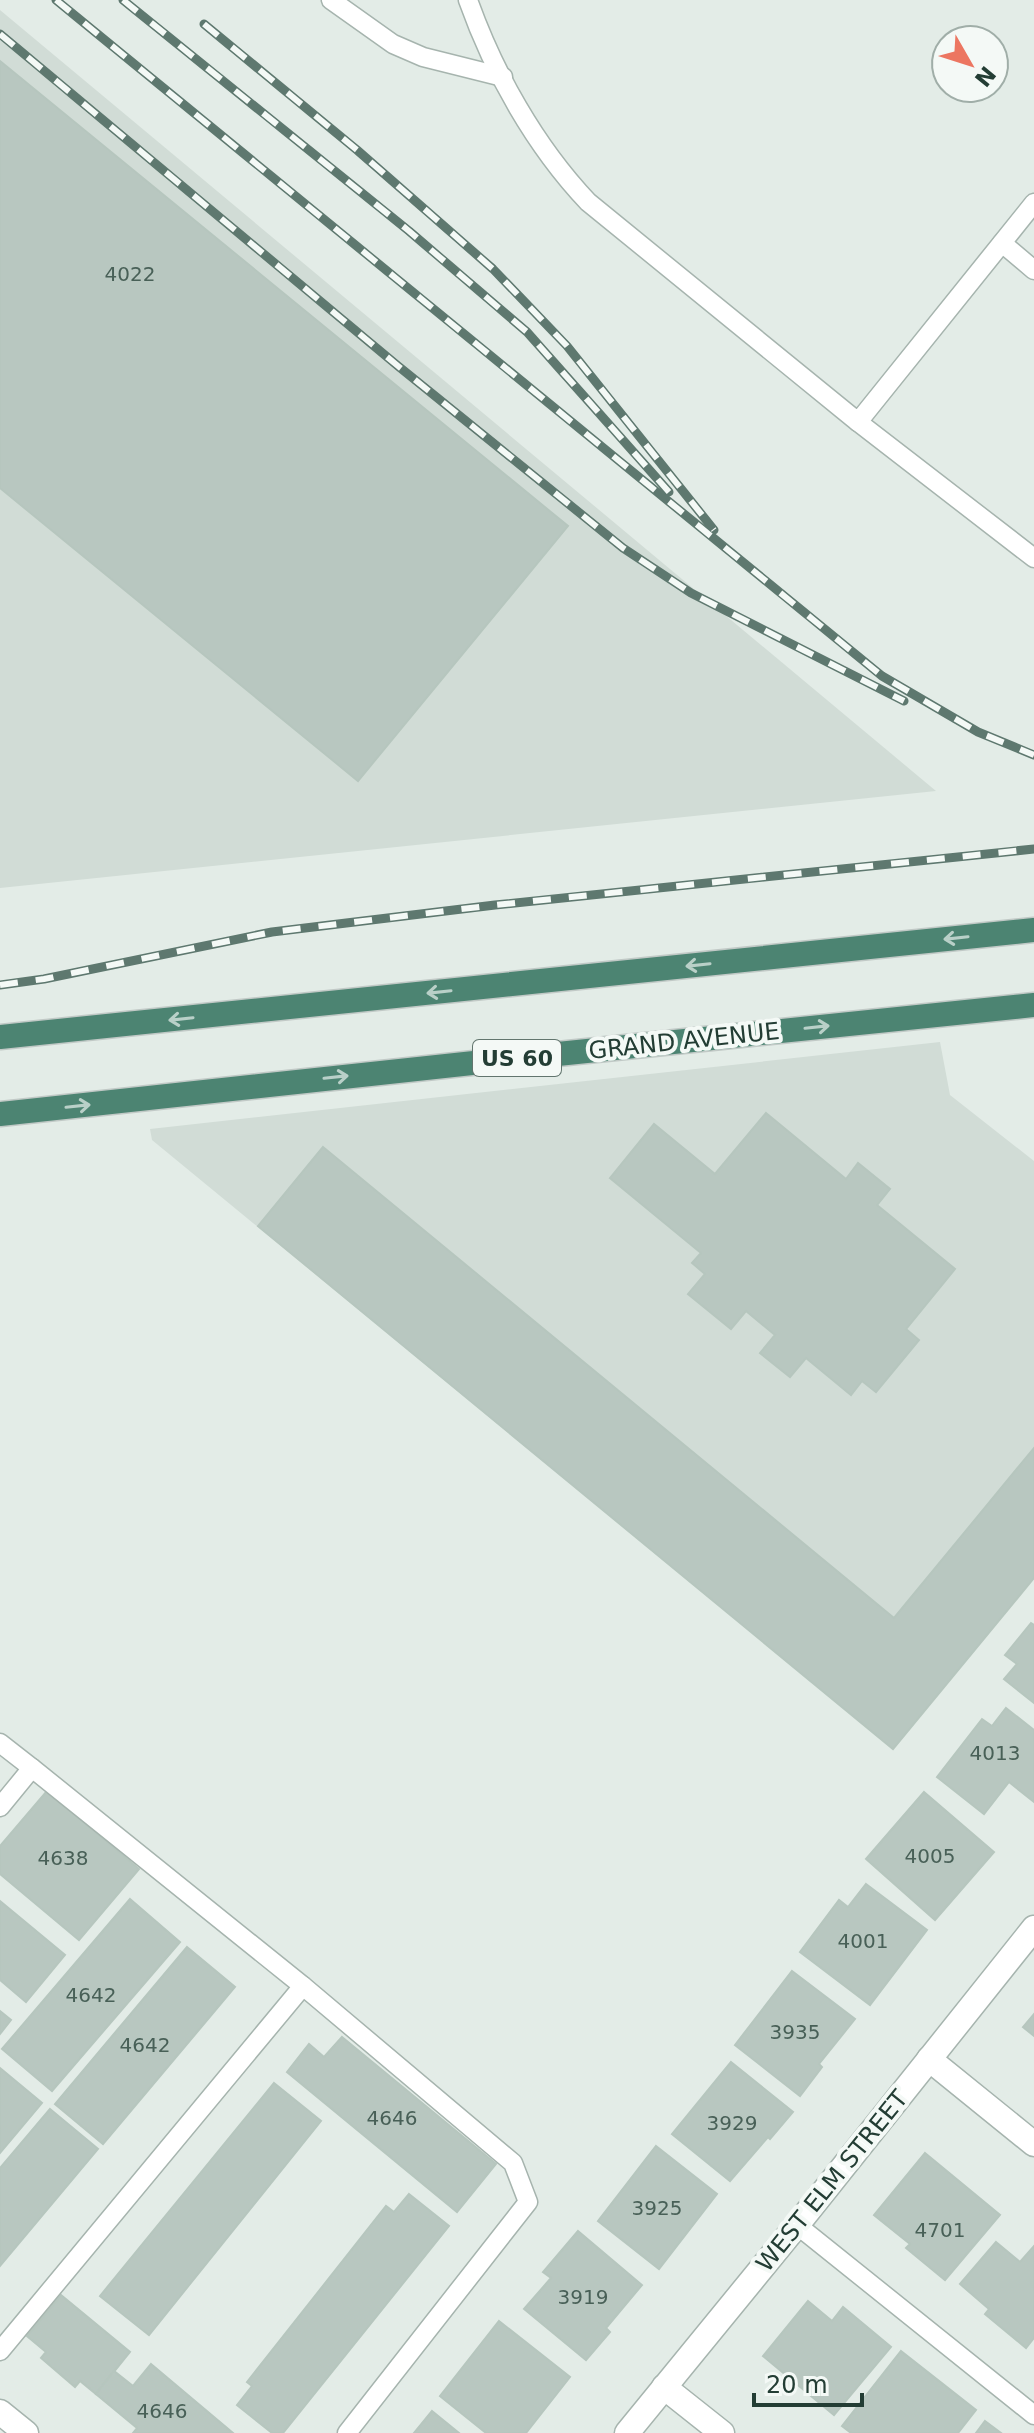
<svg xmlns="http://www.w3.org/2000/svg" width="1034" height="2433" viewBox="0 0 1034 2433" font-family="'DejaVu Sans',sans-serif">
<rect width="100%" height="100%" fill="#e3ece7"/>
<g fill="#d1dcd6">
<polygon points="0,10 936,791 0,888"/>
<polygon points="940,1042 950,1095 1034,1161 1034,1578 893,1749 152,1140 150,1129"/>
</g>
<g fill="#b8c7c0" stroke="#b6c6be" stroke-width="2">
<polygon points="0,61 568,526 358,781 0,488"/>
<polygon points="766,1113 846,1179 858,1163 890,1189 877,1205 955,1269 906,1329 919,1340 876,1392 862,1381 851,1395 806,1358 790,1377 760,1353 775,1335 746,1311 731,1329 688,1294 705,1274 692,1263 701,1253 610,1178 654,1124 715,1174"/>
<polygon points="323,1147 894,1618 1034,1448 1034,1578 893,1749 258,1226"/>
<polygon points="1031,1623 1034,1625 1034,1703 1004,1679 1017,1664 1005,1655"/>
<polygon points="1006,1708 1034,1730 1034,1802 1009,1782 984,1814 937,1777 982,1719 992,1726"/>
<polygon points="47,1791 139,1869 79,1940 0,1874 0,1846"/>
<polygon points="924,1792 994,1852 935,1920 866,1859"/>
<polygon points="866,1884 927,1930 870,2005 800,1952 839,1900 848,1907"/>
<polygon points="130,1899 180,1942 52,2091 2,2049"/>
<polygon points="0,1901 65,1955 26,2002 0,1980"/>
<polygon points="187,1947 235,1987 103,2144 55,2104"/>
<polygon points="792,1971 855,2019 819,2064 822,2067 800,2096 735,2045"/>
<polygon points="0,2011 11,2020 0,2034"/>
<polygon points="1034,2014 1034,2036 1023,2027"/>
<polygon points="342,2037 496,2164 457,2212 287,2072 309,2044 324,2057"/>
<polygon points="731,2062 793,2112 770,2139 768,2137 730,2181 672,2134"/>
<polygon points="0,2068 42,2103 0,2153"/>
<polygon points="274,2083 321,2121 149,2335 100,2296"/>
<polygon points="50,2109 98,2149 0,2266 0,2168"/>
<polygon points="656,2146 717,2194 659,2269 598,2221"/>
<polygon points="925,2153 1000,2215 945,2280 906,2248 910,2244 874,2215"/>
<polygon points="409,2194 449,2226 283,2433 272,2433 237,2405 252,2386 247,2382 386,2206 394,2212"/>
<polygon points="578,2231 642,2285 606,2328 610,2332 586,2360 524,2309 551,2278 543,2272"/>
<polygon points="996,2242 1020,2262 1034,2246 1034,2338 1026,2348 985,2314 989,2309 960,2284"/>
<polygon points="61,2295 130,2352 96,2394 80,2381 75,2387 41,2358 46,2352 27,2336"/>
<polygon points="808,2301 832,2321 843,2307 891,2347 834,2415 763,2356"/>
<polygon points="499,2321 570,2377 526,2433 486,2433 440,2396"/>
<polygon points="901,2351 976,2410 958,2433 851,2433 842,2426"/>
<polygon points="151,2364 233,2433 133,2433 137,2428 96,2394 114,2371 133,2386"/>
<polygon points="432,2411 459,2433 414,2433"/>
<polygon points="985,2421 1001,2433 976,2433"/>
</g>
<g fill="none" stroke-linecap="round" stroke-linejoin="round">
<g stroke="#a6b4ae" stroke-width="21">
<g id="service">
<polyline points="331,0 393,44 423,57 503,77"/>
<path d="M 468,0 C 494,73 535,146 588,202 L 858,422 L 1034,203"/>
<polyline points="1002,243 1034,270"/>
<polyline points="858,422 1034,558"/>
<polyline points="0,1743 32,1768 0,1807"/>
<polyline points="32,1768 303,1986 513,2163 528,2202 347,2433"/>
<polyline points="797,2225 1034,2415"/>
<polyline points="0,2351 303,1986"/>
</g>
</g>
<g stroke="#a6b4ae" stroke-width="27">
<g id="minor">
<polyline points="929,2059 1034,2144"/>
<polyline points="664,2387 722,2433"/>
<polyline points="627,2433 797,2225 1034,1928"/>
</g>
</g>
<g stroke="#a6b4ae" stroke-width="27">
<polyline id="tertiary" points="0,2412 26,2433"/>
</g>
<g stroke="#c1c9c6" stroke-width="27">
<g id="trunk">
<polyline points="0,1037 1034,930"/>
<polyline points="0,1114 519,1058 1034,1005"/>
</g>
</g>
<use href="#service" stroke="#fff" stroke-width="18"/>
<use href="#minor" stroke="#fff" stroke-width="24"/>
<use href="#tertiary" stroke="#fff" stroke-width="24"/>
<use href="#trunk" stroke="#4c8472" stroke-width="24"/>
<g stroke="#5e786f" stroke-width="9">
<g id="rail">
<polyline points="56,0 882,676 978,732 1034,755"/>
<polyline points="123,0 409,231 527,332 669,492"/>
<polyline points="204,24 357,150 493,269 567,346 714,530"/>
<polyline points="0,34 398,366 623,548 691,593 904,701"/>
<polyline points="0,985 44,979 272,932 495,905 1034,849"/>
</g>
</g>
<use href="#rail" stroke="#f4f9f6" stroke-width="6" stroke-dasharray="18" stroke-linecap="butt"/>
</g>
<defs><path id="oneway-shaft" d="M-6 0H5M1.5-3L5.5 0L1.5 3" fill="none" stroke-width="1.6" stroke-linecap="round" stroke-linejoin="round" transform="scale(2)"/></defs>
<g stroke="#b9d0c8">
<use href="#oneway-shaft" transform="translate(956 938) rotate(174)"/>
<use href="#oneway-shaft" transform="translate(698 965) rotate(174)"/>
<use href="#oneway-shaft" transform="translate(439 992) rotate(174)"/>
<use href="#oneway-shaft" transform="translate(181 1019) rotate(174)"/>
<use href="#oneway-shaft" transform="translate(817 1027) rotate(-6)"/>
<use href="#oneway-shaft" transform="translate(336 1077) rotate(-6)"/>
<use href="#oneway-shaft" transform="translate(78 1106) rotate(-6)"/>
</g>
<g text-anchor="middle" stroke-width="8" stroke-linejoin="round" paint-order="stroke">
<g font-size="20" fill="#486057">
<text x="130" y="281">4022</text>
<text x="995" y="1760">4013</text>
<text x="930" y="1863">4005</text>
<text x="63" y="1865">4638</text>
<text x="863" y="1948">4001</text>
<text x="91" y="2002">4642</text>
<text x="795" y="2039">3935</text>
<text x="145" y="2052">4642</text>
<text x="392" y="2125">4646</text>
<text x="732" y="2130">3929</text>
<text x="657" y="2215">3925</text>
<text x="940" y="2237">4701</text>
<text x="583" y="2304">3919</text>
<text x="162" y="2418">4646</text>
</g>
<rect fill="#f4f9f6" stroke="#62756e" stroke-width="2" x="473" y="1040" width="88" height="36" rx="6"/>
<g font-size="22" font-weight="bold" fill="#233d34">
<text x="517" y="1066">US 60</text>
</g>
<g font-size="24" fill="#233d34" stroke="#f4f9f6">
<text transform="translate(684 1041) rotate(-6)" y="8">GRAND AVENUE</text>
<text transform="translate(832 2181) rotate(-51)" y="8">WEST ELM STREET</text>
</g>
</g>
<g transform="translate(970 64) rotate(129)"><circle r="38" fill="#f4f9f6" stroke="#a0aea8" stroke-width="2"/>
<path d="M0-6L14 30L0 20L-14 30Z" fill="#ec7661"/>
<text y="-12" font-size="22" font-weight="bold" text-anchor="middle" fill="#233d34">N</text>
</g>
<path d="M754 2393v12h108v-12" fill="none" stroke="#233d34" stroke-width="4"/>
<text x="766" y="2393" font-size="24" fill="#233d34" stroke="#f4f9f6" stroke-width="6" paint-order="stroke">20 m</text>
</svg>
